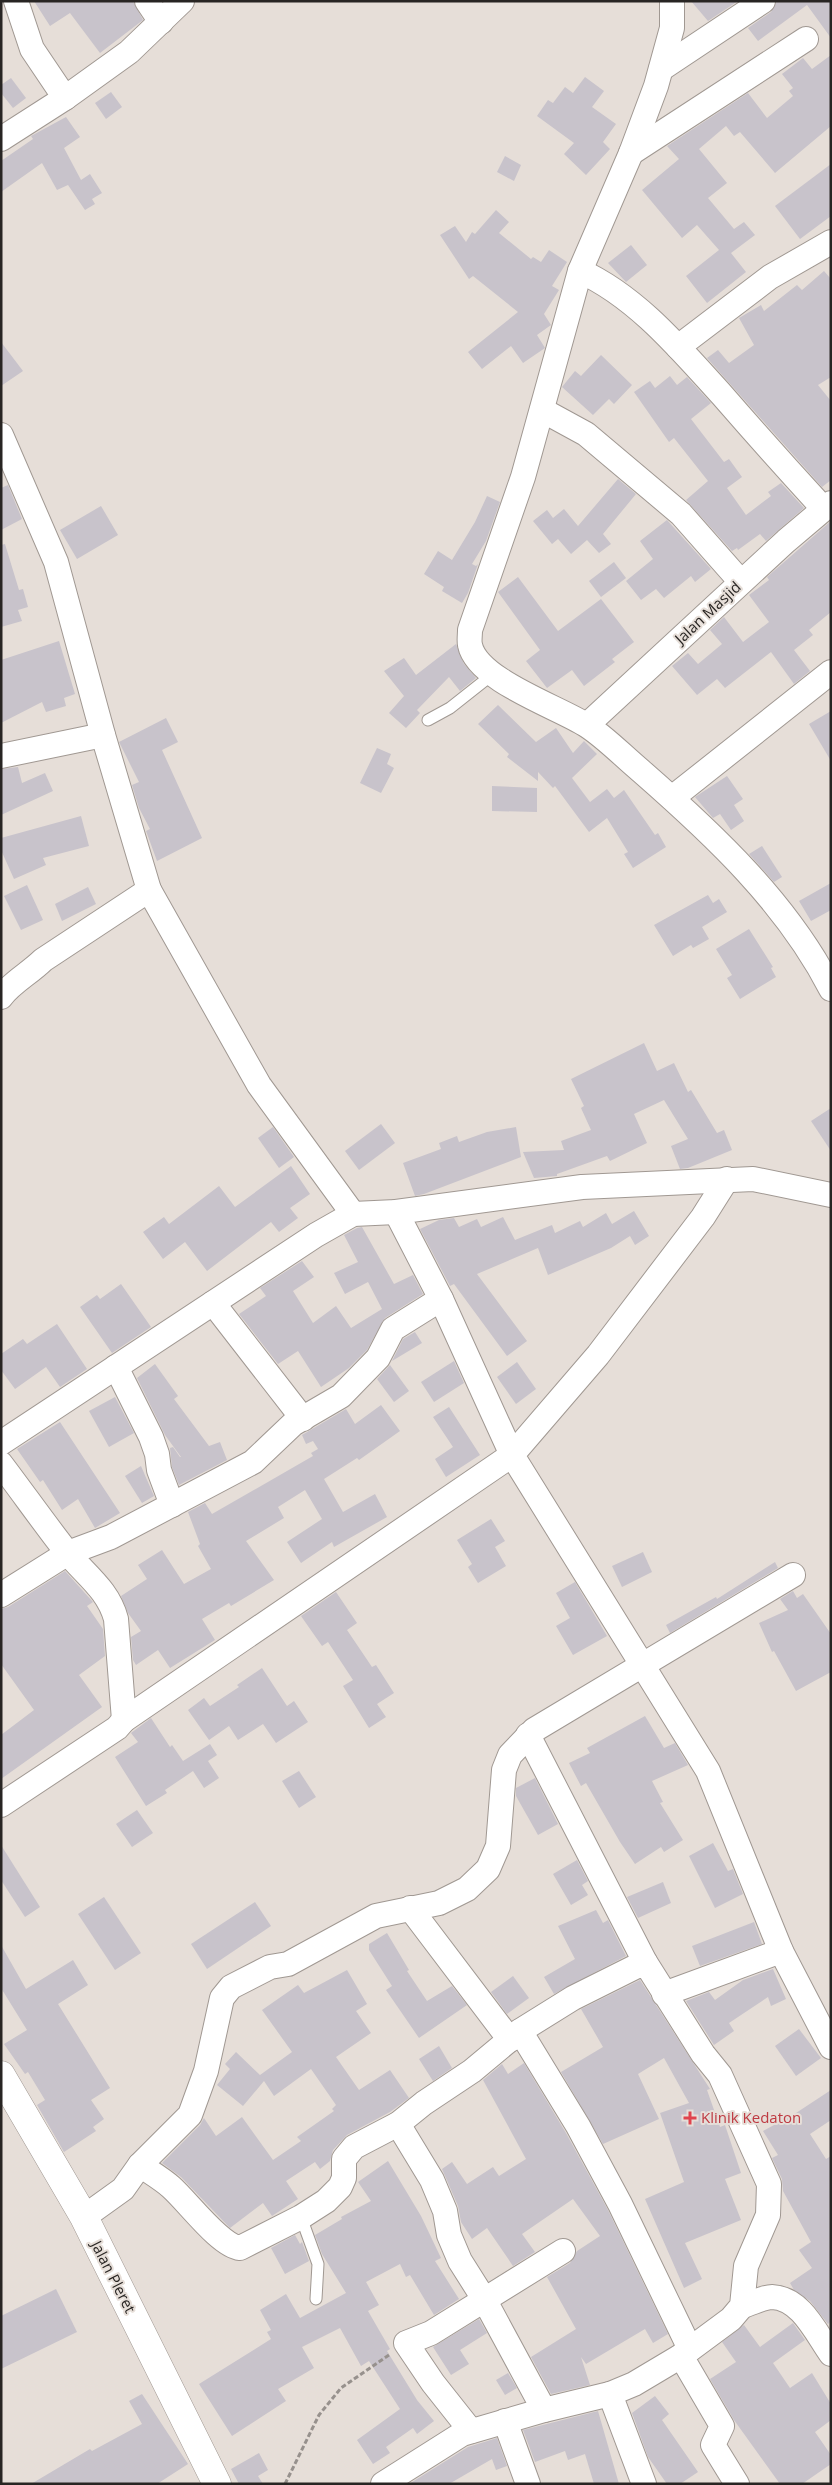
<svg xmlns="http://www.w3.org/2000/svg" width="832" height="2485" viewBox="0 0 832 2485" font-family="'Open Sans',sans-serif">
<rect width="100%" height="100%" fill="#e6ded8"/>
<g fill="#c8c3cb">
<polygon points="34,1 133,1 143,20 100,53 70,13 50,26"/>
<polygon points="691,1 738,1 708,21"/>
<polygon points="777,1 831,1 831,38 807,5 758,41 748,28 771,12"/>
<polygon points="831,55 831,126 775,173 740,132 734,136 726,126 699,149 727,183 708,198 734,229 744,222 755,235 731,253 746,272 707,303 686,276 719,250 697,225 682,238 642,190 679,159 667,146 748,93 767,118 793,96 789,91 793,88 782,74 803,58 812,69"/>
<polygon points="585,77 604,91 592,107 616,124 603,142 610,149 586,175 564,154 574,143 537,116 548,100 553,103 565,87 573,93"/>
<polygon points="11,78 26,98 13,108 1,93 1,85"/>
<polygon points="111,92 122,107 106,119 95,103"/>
<polygon points="66,117 80,137 64,148 81,180 90,174 102,193 92,199 95,204 85,210 68,185 57,190 42,163 1,192 1,161 33,139 31,136"/>
<polygon points="505,156 521,165 514,181 497,172"/>
<polygon points="831,164 831,216 800,239 775,206"/>
<polygon points="496,210 509,222 499,233 531,259 533,257 541,262 549,250 567,262 552,286 559,290 544,314 551,325 537,335 545,348 523,363 511,346 482,369 468,352 518,312 473,276 469,279 440,235 455,226 466,242 472,232 475,234"/>
<polygon points="631,245 647,265 626,282 608,263"/>
<polygon points="824,271 831,279 831,377 818,385 831,401 831,480 822,487 707,358 718,350 729,363 754,345 739,318 761,305 764,311 797,285 802,290"/>
<polygon points="1,342 23,371 1,386"/>
<polygon points="601,355 632,385 614,404 609,399 593,415 562,387 575,371 581,376"/>
<polygon points="670,376 677,385 687,377 711,403 691,419 724,462 729,459 742,477 727,488 746,515 771,496 768,492 781,483 804,508 766,541 760,534 738,550 737,548 732,551 686,500 708,481 674,438 669,442 634,392 650,381 655,388"/>
<polygon points="618,479 636,494 603,534 611,544 599,553 587,540 571,554 558,539 552,544 533,521 547,510 553,518 564,509 578,526"/>
<polygon points="8,485 22,519 1,530 1,488"/>
<polygon points="487,496 500,502 486,541 472,564 476,566 478,564 468,593 462,603 442,591 444,587 424,574 438,551 452,560 475,522"/>
<polygon points="101,506 118,535 77,559 60,530"/>
<polygon points="667,520 711,569 695,582 691,576 664,598 656,589 641,600 626,581 653,559 640,541"/>
<polygon points="831,521 831,612 809,630 813,635 794,650 810,671 794,684 771,652 725,688 717,679 697,695 672,666 688,653 698,664 722,644 710,630 724,617 743,642 769,622 749,595 769,580 767,577"/>
<polygon points="5,544 19,590 23,589 28,607 18,610 22,621 1,627 1,545"/>
<polygon points="614,562 626,578 601,597 589,581"/>
<polygon points="518,577 558,631 601,599 634,642 612,659 615,662 584,686 572,670 547,688 526,661 540,650 498,592"/>
<polygon points="59,641 75,694 64,698 66,706 46,712 42,702 1,723 1,660"/>
<polygon points="456,644 464,664 476,678 460,691 449,677 417,710 420,713 406,728 389,713 404,696 384,671 404,658 416,675"/>
<polygon points="498,705 536,742 556,728 573,753 584,741 597,754 572,778 590,802 607,789 614,798 624,790 655,835 658,833 666,847 633,868 624,854 628,852 607,818 589,832 555,786 553,788 538,772 538,781 507,757 509,754 478,724"/>
<polygon points="831,711 831,761 809,724"/>
<polygon points="166,718 178,742 162,750 202,838 157,861 146,831 150,829 139,808 132,785 139,782 119,742"/>
<polygon points="377,748 391,754 387,764 394,768 381,793 360,783"/>
<polygon points="18,767 22,783 45,773 53,791 1,815 1,769"/>
<polygon points="727,776 743,799 734,805 744,821 731,830 720,814 713,818 695,797"/>
<polygon points="492,786 537,788 537,812 492,811"/>
<polygon points="81,816 89,846 43,858 46,865 14,879 1,850 1,838"/>
<polygon points="762,846 782,877 774,882 749,854"/>
<polygon points="831,883 831,910 811,921 799,901"/>
<polygon points="27,885 43,920 21,930 4,896"/>
<polygon points="88,887 96,904 62,921 55,904"/>
<polygon points="708,895 713,903 719,899 727,912 702,927 709,939 693,948 691,945 673,956 654,925"/>
<polygon points="749,929 773,967 771,968 776,977 740,999 727,978 732,975 716,949"/>
<polygon points="644,1043 657,1071 674,1063 688,1092 691,1090 717,1133 724,1130 732,1150 688,1168 680,1169 671,1146 688,1139 664,1100 634,1114 647,1143 610,1161 607,1156 557,1174 557,1176 534,1178 523,1152 564,1150 561,1141 591,1130 581,1108 584,1106 571,1079"/>
<polygon points="831,1108 831,1151 811,1121"/>
<polygon points="381,1124 395,1143 359,1170 345,1151"/>
<polygon points="273,1127 294,1157 279,1168 258,1138"/>
<polygon points="516,1127 521,1157 424,1194 415,1196 403,1163 441,1149 439,1143 457,1136 459,1142 487,1132"/>
<polygon points="291,1166 310,1194 290,1208 298,1218 279,1232 271,1222 207,1271 185,1242 163,1259 143,1232 164,1217 169,1224 219,1186 235,1207"/>
<polygon points="634,1211 649,1236 635,1245 630,1236 611,1248 548,1275 538,1248 477,1274 527,1341 507,1356 454,1284 450,1286 420,1229 439,1220 454,1218 459,1227 477,1219 481,1227 503,1217 515,1240 552,1225 555,1233 580,1221 583,1227 606,1213 612,1224"/>
<polygon points="362,1227 394,1284 413,1275 423,1294 385,1318 367,1350 349,1368 321,1387 298,1351 278,1364 239,1314 266,1296 260,1288 302,1261 314,1277 293,1291 313,1323 336,1306 351,1328 382,1309 368,1282 345,1294 334,1273 358,1262 344,1235 357,1228"/>
<polygon points="121,1284 151,1327 112,1353 80,1307 97,1295 100,1299"/>
<polygon points="57,1324 87,1369 60,1387 46,1367 15,1389 1,1370 1,1354 23,1339 27,1344"/>
<polygon points="415,1332 422,1343 392,1361 403,1339"/>
<polygon points="454,1361 464,1383 434,1402 421,1382"/>
<polygon points="517,1362 536,1389 516,1404 497,1377"/>
<polygon points="155,1364 178,1396 174,1399 209,1446 220,1442 227,1460 179,1485 172,1467 170,1448 173,1447 180,1457 181,1457 165,1435 137,1378"/>
<polygon points="390,1365 409,1391 394,1402 377,1379"/>
<polygon points="115,1397 134,1433 109,1447 89,1411"/>
<polygon points="381,1405 400,1431 359,1460 357,1458 324,1479 343,1512 375,1494 387,1517 334,1547 332,1542 301,1563 287,1542 322,1519 305,1490 278,1507 284,1518 246,1541 274,1580 231,1606 229,1603 202,1619 215,1640 170,1668 158,1650 136,1665 133,1660 131,1637 141,1631 128,1613 121,1596 147,1579 138,1565 162,1550 184,1584 211,1569 198,1546 200,1544 188,1512 205,1503 212,1514 313,1456 311,1453 318,1449 313,1441 306,1444 302,1435 346,1409 355,1424"/>
<polygon points="449,1407 480,1455 446,1477 435,1459 453,1447 433,1417"/>
<polygon points="60,1422 120,1513 95,1528 78,1499 62,1510 43,1480 40,1482 17,1449"/>
<polygon points="141,1466 154,1496 142,1503 125,1476"/>
<polygon points="491,1519 505,1541 495,1547 506,1566 478,1583 468,1567 472,1564 457,1540"/>
<polygon points="643,1552 652,1572 622,1587 612,1566"/>
<polygon points="775,1562 778,1568 670,1633 666,1625 716,1597 717,1599"/>
<polygon points="65,1571 93,1602 87,1606 103,1629 105,1656 79,1675 102,1707 1,1779 1,1735 34,1710 1,1664 1,1609 8,1607"/>
<polygon points="575,1582 607,1636 573,1655 556,1626 570,1618 556,1593"/>
<polygon points="793,1591 797,1598 803,1594 831,1634 831,1672 796,1691 774,1651 772,1652 759,1623 788,1610 780,1599"/>
<polygon points="336,1592 357,1623 347,1630 372,1667 376,1665 394,1693 377,1704 386,1717 369,1728 343,1686 353,1680 328,1642 322,1646 301,1616"/>
<polygon points="262,1668 287,1706 294,1701 308,1722 276,1743 263,1724 238,1740 229,1726 209,1740 188,1710 204,1698 210,1706 239,1687 237,1685"/>
<polygon points="645,1716 664,1748 675,1743 688,1765 652,1781 663,1802 660,1803 683,1840 664,1852 661,1847 635,1864 620,1842 586,1783 581,1786 569,1763 590,1753 587,1748"/>
<polygon points="151,1718 170,1747 172,1745 183,1761 210,1744 217,1755 208,1761 219,1778 204,1788 193,1771 165,1790 167,1793 146,1806 115,1757 138,1742 131,1733"/>
<polygon points="299,1771 316,1797 299,1808 282,1781"/>
<polygon points="535,1778 558,1824 538,1835 516,1796 516,1788"/>
<polygon points="137,1810 153,1833 132,1847 116,1824"/>
<polygon points="713,1843 728,1871 733,1869 743,1894 715,1908 689,1856"/>
<polygon points="1,1845 40,1907 25,1917 1,1880"/>
<polygon points="577,1860 588,1881 582,1885 588,1895 571,1905 553,1874"/>
<polygon points="663,1882 671,1903 638,1918 627,1897"/>
<polygon points="104,1897 141,1953 115,1970 78,1914"/>
<polygon points="255,1902 271,1926 207,1969 191,1944"/>
<polygon points="596,1910 603,1923 608,1920 626,1956 554,1994 544,1977 575,1959 558,1926"/>
<polygon points="754,1922 762,1944 700,1966 692,1946"/>
<polygon points="387,1933 409,1970 407,1971 427,2001 452,1986 467,2005 419,2038 386,1990 392,1986 369,1950 369,1944"/>
<polygon points="1,1945 26,1989 73,1960 88,1985 58,2004 110,2088 91,2100 104,2119 93,2127 96,2131 64,2152 37,2105 45,2100 28,2072 25,2074 4,2044 27,2030 1,1988"/>
<polygon points="773,1969 786,1999 771,2006 768,1997 729,2023 734,2031 714,2045 686,2001 709,1992 715,2000 743,1980"/>
<polygon points="347,1970 367,2004 356,2011 371,2033 336,2057 359,2090 390,2070 409,2098 390,2112 347,2135 333,2150 330,2161 320,2169 315,2162 286,2181 298,2199 272,2216 263,2203 230,2228 181,2177 162,2163 200,2125 204,2118 216,2136 242,2117 273,2160 301,2141 297,2137 334,2111 332,2109 336,2105 311,2069 274,2096 264,2081 243,2106 217,2085 230,2069 225,2064 236,2052 260,2075 292,2052 262,2010 298,1985 304,1993"/>
<polygon points="513,1976 529,1998 507,2014 491,1992"/>
<polygon points="640,1980 710,2089 707,2090 720,2127 725,2125 741,2173 725,2179 741,2220 685,2243 702,2279 684,2288 645,2199 684,2182 660,2113 689,2103 664,2058 638,2074 659,2119 603,2144 561,2072 603,2047 581,2009"/>
<polygon points="799,2029 821,2058 796,2076 775,2046"/>
<polygon points="439,2046 452,2068 433,2081 419,2059"/>
<polygon points="524,2063 566,2133 608,2210 668,2334 653,2343 645,2329 586,2364 581,2357 590,2385 551,2394 531,2357 576,2329 547,2277 570,2263 577,2251 600,2236 573,2199 522,2234 535,2252 513,2266 487,2228 472,2239 461,2222 458,2206 442,2169 452,2162 467,2184 493,2167 499,2176 526,2159 483,2080 502,2064 508,2074"/>
<polygon points="831,2090 831,2120 810,2134 826,2159 831,2156 831,2321 828,2324 810,2301 794,2290 790,2283 812,2268 799,2250 811,2242 783,2191 782,2179 772,2158 778,2155 763,2131 796,2113"/>
<polygon points="388,2161 421,2216 441,2258 435,2261 459,2299 434,2315 410,2275 406,2277 400,2264 366,2282 379,2305 368,2311 390,2349 387,2351 417,2400 434,2421 417,2434 413,2428 386,2447 390,2453 373,2464 357,2440 400,2409 369,2361 361,2366 340,2328 302,2347 314,2368 278,2389 286,2401 232,2436 199,2384 271,2339 267,2332 271,2330 260,2310 286,2294 300,2318 346,2293 322,2254 315,2235 342,2219 341,2217 371,2201 358,2182"/>
<polygon points="295,2235 300,2244 302,2242 309,2261 285,2274 271,2248"/>
<polygon points="56,2289 77,2332 1,2369 1,2316"/>
<polygon points="479,2319 487,2333 460,2350 469,2364 451,2375 433,2347"/>
<polygon points="793,2323 805,2340 773,2363 790,2388 812,2373 831,2404 831,2420 815,2432 831,2455 831,2464 802,2484 780,2484 734,2420 710,2379 736,2362 722,2342 744,2325 760,2347"/>
<polygon points="508,2373 517,2388 505,2395 496,2380"/>
<polygon points="142,2394 188,2464 157,2484 31,2484 90,2449 92,2451 142,2424 129,2401"/>
<polygon points="655,2396 669,2414 662,2420 698,2472 680,2484 667,2484 648,2457 632,2413"/>
<polygon points="598,2411 619,2484 594,2484 585,2454 568,2460 565,2451 535,2462 523,2430"/>
<polygon points="497,2438 507,2466 496,2470 492,2459 449,2484 409,2484 468,2447"/>
<polygon points="259,2453 268,2470 258,2476 263,2484 239,2484 231,2469"/>
</g>
<g fill="none" stroke-linecap="round" stroke-linejoin="round">
<g stroke="#a09892" stroke-width="13">
<g id="lane">
<polyline points="428,720 450,708 493,674"/>
<polyline points="301,2217 318,2264 316,2299"/>
</g>
</g>
<g stroke="#a09892" stroke-width="26">
<g id="street">
<polyline points="16,1 32,49 65,98"/>
<polyline points="147,1 161,22"/>
<path d="M 672,1 L 672,28 L 656,86 L 631,153 L 580,271 L 523,477 L 470,630 C 470,635 469,641 470,645 C 477,680 558,707 586,725 C 605,737 623,756 641,771 C 713,834 787,903 831,989"/>
<polyline points="661,69 763,1"/>
<polyline points="1,139 65,98 129,52 182,1"/>
<polyline points="631,153 806,39"/>
<path d="M 580,271 C 637,297 680,349 722,395 C 755,433 789,471 823,508"/>
<polyline points="678,347 770,277 831,242"/>
<polyline points="542,410 586,434 681,514 741,582"/>
<polyline points="1,435 56,562 103,735 149,890"/>
<polyline points="587,725 786,541 831,503"/>
<polyline points="1,756 103,735"/>
<polyline points="672,798 831,672"/>
<path d="M 1,997 C 11,983 30,973 43,960 L 149,890 L 259,1085 L 353,1214"/>
<polyline points="727,1179 703,1217 598,1355 512,1455 708,1771 781,1951 831,2047"/>
<polyline points="213,1303 303,1419"/>
<polyline points="116,1367 151,1437 157,1454 159,1470 172,1505"/>
<polyline points="1,1443 316,1235 353,1214 396,1212 582,1187 753,1179 831,1195"/>
<path d="M 1,1464 C 23,1493 44,1523 66,1551 C 84,1574 108,1589 116,1619 L 124,1720"/>
<polyline points="1,1595 68,1553 111,1537 253,1462 293,1424 341,1396 378,1358 393,1329 441,1299"/>
<polyline points="528,1735 645,1962"/>
<polyline points="1,1805 117,1728 124,1720 512,1455 441,1299 396,1212"/>
<polyline points="410,1908 510,2040"/>
<polyline points="664,1994 781,1951"/>
<polyline points="520,2031 578,2126 620,2204 690,2349"/>
<polyline points="398,2124 432,2180 445,2211 449,2235 460,2261 484,2299 544,2410"/>
<path d="M 140,2165 C 150,2172 162,2179 171,2187 C 188,2202 220,2246 240,2248 L 301,2217 L 326,2201 L 340,2187 L 344,2178 L 344,2159 L 354,2147 L 398,2124 L 424,2103 L 472,2071 L 520,2031 L 573,1998 L 645,1962 L 703,2054 L 720,2075 L 769,2184 L 768,2215 L 746,2266 L 742,2306 L 731,2319 L 681,2356 L 634,2384 L 610,2394 L 544,2410 L 462,2434 L 383,2484"/>
<polyline points="84,2217 123,2189 140,2165 190,2115 206,2071 222,1998 231,1987 270,1967 288,1964 376,1916 439,1903 467,1889 488,1869 498,1846 504,1770 510,1755 534,1730 793,1575"/>
<path d="M 742,2306 C 751,2304 763,2297 772,2297 C 801,2298 816,2333 831,2354"/>
<polyline points="681,2356 722,2426 713,2445 737,2484"/>
<polyline points="610,2394 644,2484"/>
<polyline points="505,2421 528,2484"/>
<polyline points="471,2431 433,2383 406,2343 431,2333 563,2251"/>
</g>
</g>
<g stroke="#a09892" stroke-width="29">
<polyline id="secondary" points="1,2075 84,2217 217,2484"/>
</g>
<polyline stroke="#97918d" stroke-width="3" stroke-dasharray="5 2.5" stroke-linecap="butt" points="285,2484 319,2415 341,2388 389,2355"/>
<use href="#lane" stroke="#fff" stroke-width="11"/>
<use href="#street" stroke="#fff" stroke-width="24"/>
<use href="#secondary" stroke="#fff" stroke-width="28"/>
</g>
<path fill="#e0444e" stroke="#e6ded8" stroke-width="2" d="M687.5 2110.5h5v5h5v5h-5v5h-5v-5h-5v-5h5z"/>
<g text-anchor="middle" stroke-width="4" stroke-linejoin="round" paint-order="stroke">
<g font-size="15" fill="#282523" stroke="#e6ded8">
<text transform="translate(708 613) rotate(-43)" y="5">Jalan Masjid</text>
<text transform="translate(113 2277) rotate(63)" y="5">Jalan Pleret</text>
</g>
<g font-size="15" fill="#be3a42" stroke="#e6ded8" text-anchor="start">
<text x="701" y="2123">Klinik Kedaton</text>
</g>
</g>
<rect width="832" height="2485" fill="none" stroke="#282523" stroke-width="5"/>
</svg>
